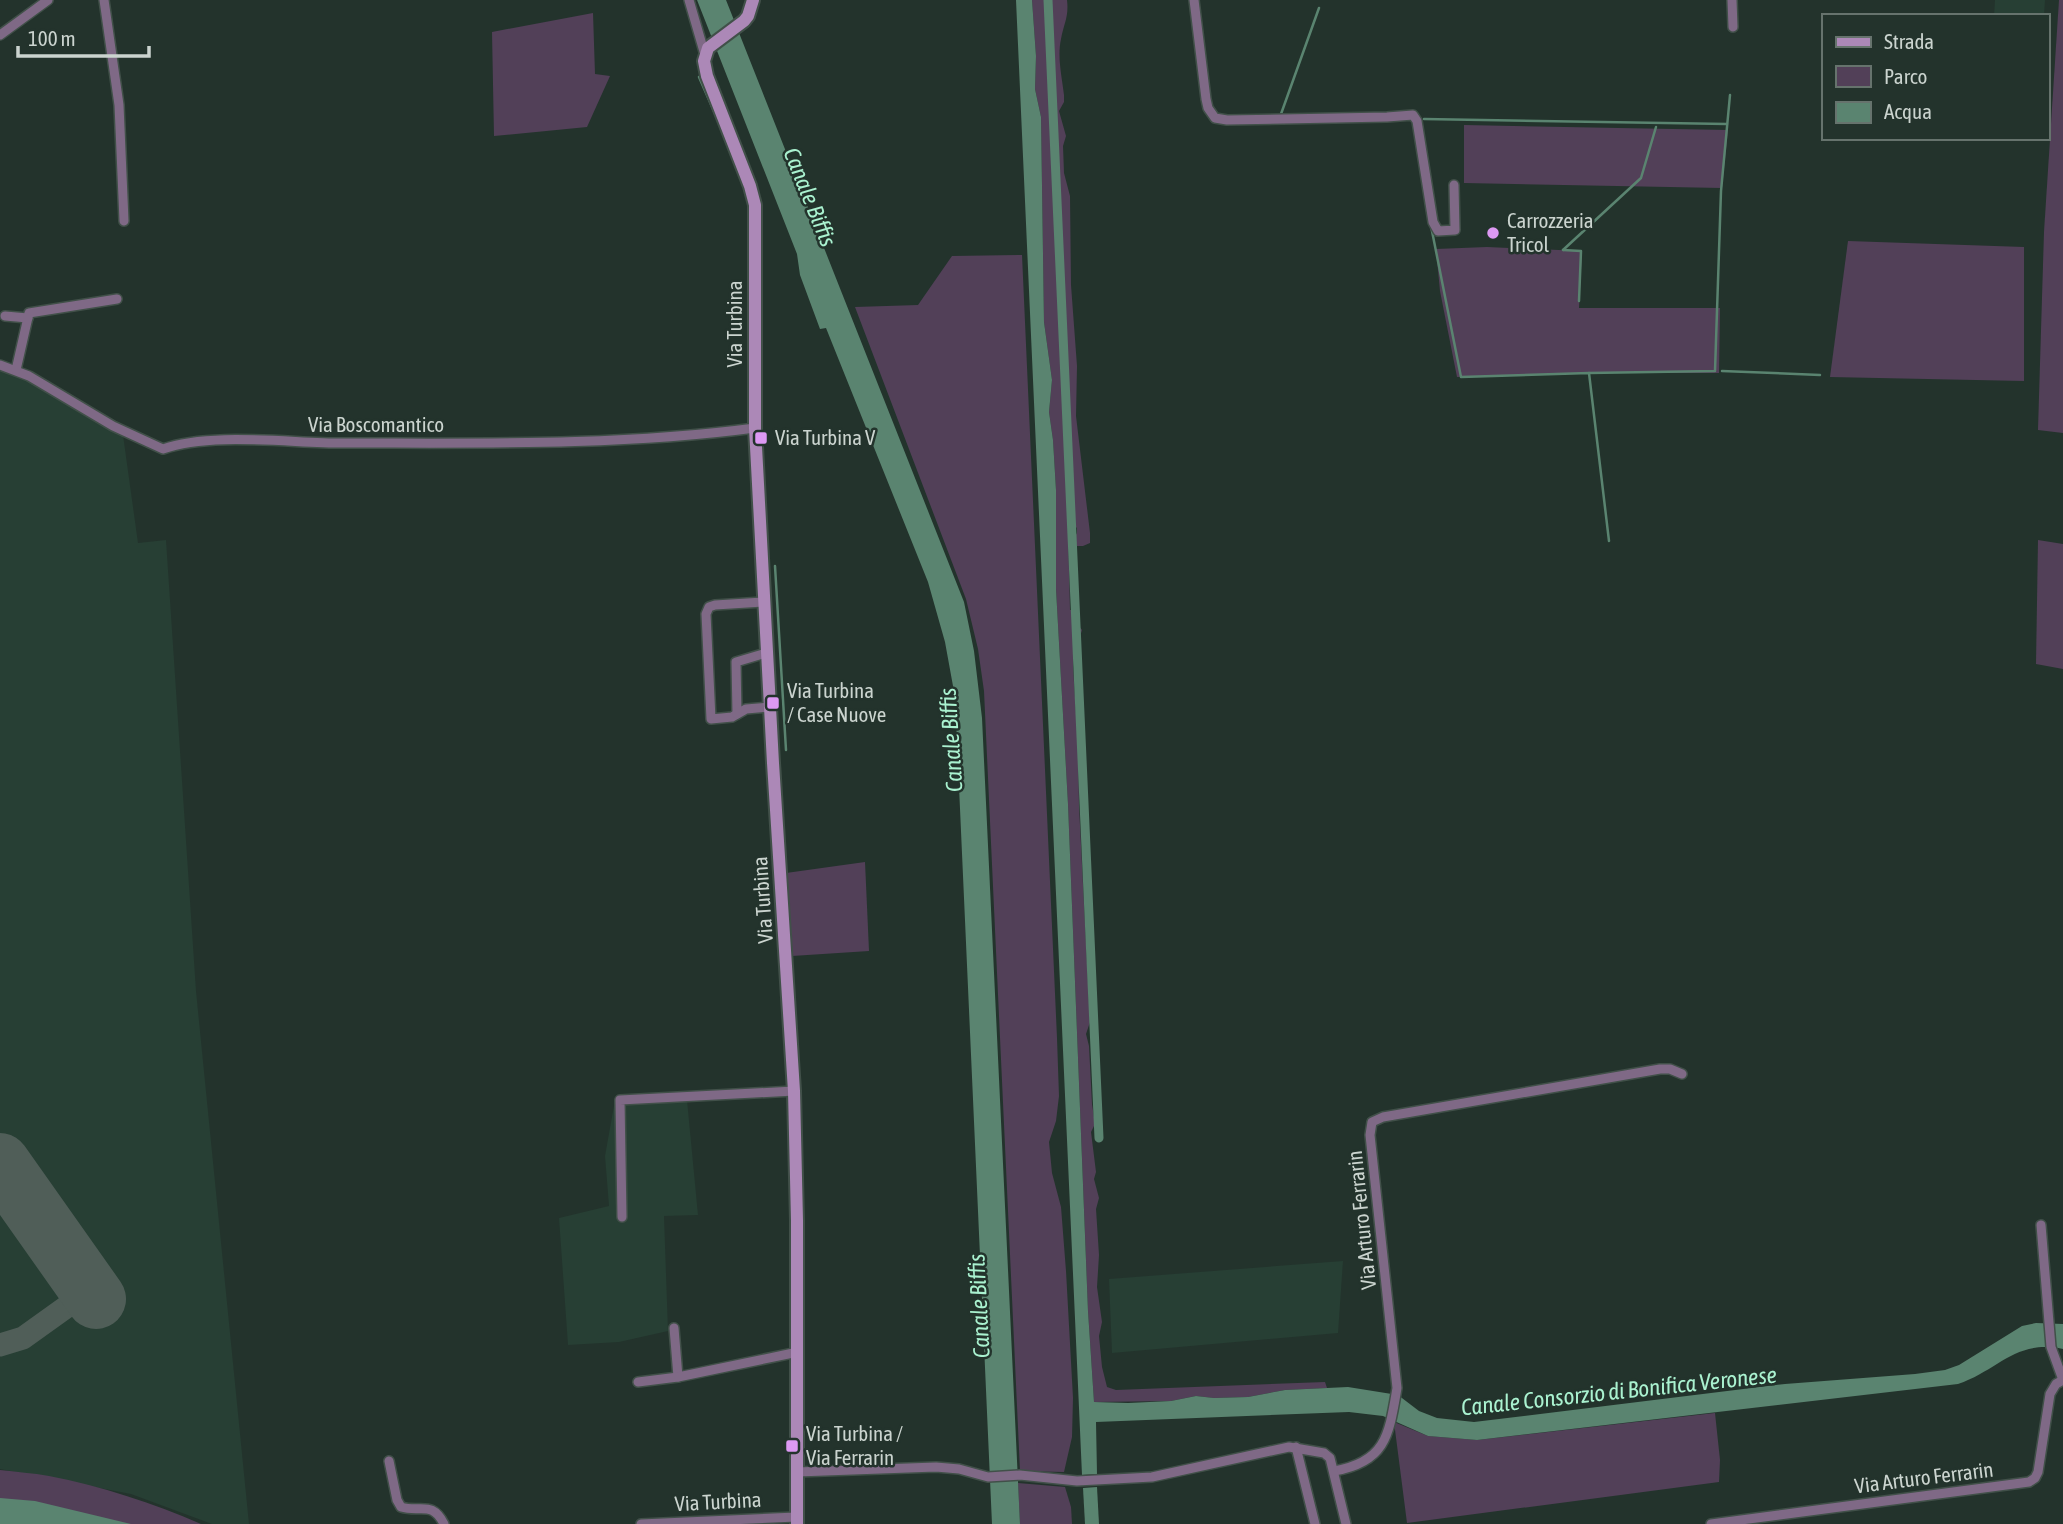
<svg xmlns="http://www.w3.org/2000/svg" width="2063" height="1524" viewBox="0 0 2063 1524" font-family="'Asap Condensed',sans-serif">
<rect width="100%" height="100%" fill="#23332c"/>
<g fill="#273f34">
<polygon points="1995,0 2045,0 2044,16 1994,16"/>
<polygon points="0,371 22,376 123,435 138,543 166,540 196,991 249,1524 212,1524 131,1494 0,1469"/>
<polygon points="615,1100 687,1100 698,1215 664,1216 668,1331 619,1342 568,1345 559,1218 609,1206 605,1156"/>
<polygon points="1343,1261 1338,1333 1112,1353 1109,1279"/>
</g>
<g fill="#524058">
<path d="M 1032,0 L 1067,0 C 1069,17 1064,23 1061,39 C 1057,57 1062,77 1064,95 L 1064,102 L 1059,111 L 1066,136 L 1063,146 L 1064,173 L 1070,196 L 1071,285 L 1077,366 L 1076,416 L 1090,533 L 1090,543 L 1083,546 L 1077,546 L 1074,538 L 1077,533 L 1077,528 L 1071,522 L 1068,529 L 1070,610 L 1074,610 L 1079,619 L 1077,624 L 1082,630 C 1078,644 1073,653 1073,667 L 1078,744 L 1079,806 L 1090,1022 L 1086,1034 L 1089,1046 L 1092,1104 L 1095,1124 L 1091,1132 L 1096,1172 L 1094,1179 L 1099,1198 L 1096,1209 L 1099,1255 L 1097,1287 L 1102,1322 L 1099,1336 L 1102,1367 L 1107,1387 L 1116,1390 L 1325,1382 L 1327,1388 L 1285,1390 L 1248,1397 L 1214,1398 L 1196,1396 L 1171,1401 L 1094,1402 L 1088,1311 L 1068,804 L 1056,589 L 1056,490 L 1053,440 L 1049,412 L 1052,380 L 1044,322 L 1041,117 L 1035,89 L 1036,56 Z"/>
<polygon points="2059,0 2063,0 2063,433 2038,430 2044,232"/>
<polygon points="593,13 595,74 610,76 587,127 494,136 492,32"/>
<polygon points="1464,125 1728,130 1722,188 1464,183"/>
<polygon points="1848,241 2024,247 2024,381 1830,377"/>
<polygon points="1487,247 1582,251 1579,308 1720,308 1719,373 1590,373 1457,377 1440,291 1436,249"/>
<polygon points="1022,255 1057,1038 1059,1096 1056,1121 1049,1142 1052,1173 1061,1207 1066,1271 1073,1398 1072,1437 1064,1472 1020,1471 984,691 978,649 966,599 855,307 918,305 952,256"/>
<polygon points="2038,540 2063,544 2063,669 2036,664"/>
<polygon points="865,862 869,951 792,956 786,873"/>
<polygon points="1715,1413 1720,1460 1719,1482 1407,1523 1394,1422 1428,1436 1477,1440"/>
<path d="M 0,1470 C 16,1472 33,1473 49,1476 C 101,1486 153,1503 201,1524 L 51,1524 L 0,1515 Z"/>
<polygon points="1018,1483 1065,1487 1071,1507 1072,1524 1020,1524"/>
</g>
<g fill="#5a8470">
<polygon points="697,0 726,0 964,602 974,651 982,718 1020,1524 992,1524 955,697 945,642 928,582 826,328 820,329 800,275 797,254"/>
<path d="M 1016,0 L 1032,0 L 1036,56 L 1035,89 L 1041,117 L 1044,322 L 1052,380 L 1049,412 L 1053,440 L 1056,490 L 1056,589 L 1068,804 L 1088,1311 L 1094,1402 L 1128,1403 L 1171,1401 L 1196,1396 L 1214,1398 L 1248,1397 L 1285,1390 L 1348,1387 L 1398,1395 L 1419,1411 L 1437,1418 L 1474,1422 L 1785,1384 L 1915,1374 L 1945,1370 L 1959,1365 L 2022,1326 L 2036,1323 L 2063,1324 L 2063,1349 C 2015,1339 1999,1370 1958,1384 L 1477,1440 L 1428,1436 L 1383,1416 L 1349,1412 L 1096,1422 L 1097,1474 L 1082,1475 Z"/>
<polygon points="1097,1487 1099,1524 1085,1524 1083,1488"/>
<polygon points="0,1498 35,1501 131,1524 0,1524"/>
</g>
<g fill="none" stroke-linecap="round" stroke-linejoin="round">
<g stroke="#5a8470" stroke-width="2.5">
<polyline points="699,77 720,125"/>
<polyline points="1281,114 1319,8"/>
<polyline points="1424,119 1727,124"/>
<polyline points="1431,226 1461,377 1589,373 1609,541"/>
<polyline points="1563,250 1641,178 1656,127"/>
<polyline points="1563,250 1581,251 1579,301"/>
<polyline points="1722,371 1820,375"/>
<polyline points="1589,373 1715,371 1721,191 1730,95"/>
<polyline points="775,566 786,750"/>
</g>
<polyline stroke="#5a8470" stroke-width="9" points="1048,0 1099,1138"/>
<polyline stroke="#505e58" stroke-width="23" points="0,1345 23,1338 90,1290"/>
<polyline stroke="#505e58" stroke-width="60" points="0,1163 96,1299"/>
<g stroke="#415049" stroke-width="12">
<g id="street">
<polyline points="104,0 119,105 124,221"/>
<polyline points="689,0 705,55"/>
<polyline points="1194,0 1206,99 1208,108 1215,118 1227,120 1387,117 1413,115 1417,121 1433,222 1438,231 1455,230 1454,185"/>
<polyline points="1732,0 1733,27"/>
<polyline points="0,35 48,0"/>
<polyline points="5,316 28,318"/>
<path d="M 0,365 L 29,376 L 113,426 L 163,449 C 210,432 290,443 342,443 C 480,443 619,446 755,428"/>
<polyline points="16,370 29,313 117,299"/>
<polyline points="763,602 715,605 709,607 706,614 711,719 732,717 746,709 770,707"/>
<polyline points="737,714 736,662 766,653"/>
<polyline points="622,1217 620,1100 794,1091"/>
<polyline points="2041,1225 2051,1347 2063,1380"/>
<polyline points="674,1328 678,1377"/>
<polyline points="638,1382 678,1377 798,1352"/>
<polyline points="1296,1447 1315,1524"/>
<path d="M 389,1461 L 397,1500 L 401,1507 C 421,1513 432,1500 444,1524"/>
<path d="M 1334,1471 C 1386,1462 1389,1435 1397,1388 L 1370,1135 L 1372,1122 L 1383,1117 L 1660,1069 L 1670,1069 L 1682,1074"/>
<polyline points="797,1472 936,1467 959,1469 988,1477 1020,1475 1077,1481 1152,1477 1289,1447 1324,1453 1330,1458 1346,1524"/>
<polyline points="641,1524 796,1517"/>
<polyline points="1711,1524 2029,1482 2035,1478 2038,1472 2050,1394 2056,1384 2063,1380"/>
</g>
</g>
<g stroke="#415049" stroke-width="16">
<polyline id="secondary" points="753,0 748,16 744,21 708,48 704,61 707,76 750,186 755,205 755,428 773,763 794,1091 797,1221 797,1524"/>
</g>
<use href="#street" stroke="#7f6986" stroke-width="9"/>
<use href="#secondary" stroke="#ac88b7" stroke-width="12"/>
</g>
<g fill="#dd99f3" stroke="#23332c" stroke-width="2.5">
<circle cx="1493" cy="233" r="7"/>
<rect x="754" y="431" width="14" height="14" rx="3.5"/>
<rect x="766" y="696" width="14" height="14" rx="3.5"/>
<rect x="785" y="1439" width="14" height="14" rx="3.5"/>
</g>
<g text-anchor="middle" stroke-width="5" stroke-linejoin="round" paint-order="stroke">
<g font-size="21" fill="#cbd4cf" stroke="#23332c" text-anchor="start">
<text x="1507" y="228">Carrozzeria<tspan x="1507" dy="24">Tricol</tspan></text>
<text x="775" y="445">Via Turbina V</text>
<text x="787" y="698">Via Turbina<tspan x="787" dy="24">/ Case Nuove</tspan></text>
<text x="806" y="1441">Via Turbina /<tspan x="806" dy="24">Via Ferrarin</tspan></text>
</g>
<g font-size="21" fill="#cbd4cf" stroke="#23332c">
<text transform="translate(735 324) rotate(-90)" y="7">Via Turbina</text>
<text x="376" y="432">Via Boscomantico</text>
<text transform="translate(763 900) rotate(-94)" y="7">Via Turbina</text>
<text transform="translate(1362 1220) rotate(-96)" y="7">Via Arturo Ferrarin</text>
<text transform="translate(1924 1478) rotate(-7)" y="7">Via Arturo Ferrarin</text>
<text transform="translate(718 1502) rotate(-3)" y="7">Via Turbina</text>
</g>
<g font-size="23" font-style="italic" fill="#aaf2d0" stroke="#23332c">
<text transform="translate(810 197) rotate(68)" y="8">Canale Biffis</text>
<text transform="translate(951 740) rotate(-94)" y="8">Canale Biffis</text>
<text transform="translate(979 1306) rotate(-93)" y="8">Canale Biffis</text>
<text transform="translate(1619 1391) rotate(-6)" y="8">Canale Consorzio di Bonifica Veronese</text>
</g>
</g>
<rect x="1822" y="14" width="228" height="126" fill="#23332c" stroke="#66736d" stroke-width="2"/>
<rect x="1836" y="37" width="35" height="10" fill="#ac88b7" stroke="#66736d" stroke-width="2"/>
<text x="1884" y="49" font-size="21" fill="#cbd4cf">Strada</text>
<rect x="1836" y="66" width="35" height="21" fill="#524058" stroke="#66736d" stroke-width="2"/>
<text x="1884" y="84" font-size="21" fill="#cbd4cf">Parco</text>
<rect x="1836" y="102" width="35" height="21" fill="#5a8470" stroke="#66736d" stroke-width="2"/>
<text x="1884" y="119" font-size="21" fill="#cbd4cf">Acqua</text>
<path d="M18 46v10h131v-10" fill="none" stroke="#cbd4cf" stroke-width="3.5"/>
<text x="28" y="46" font-size="21" fill="#cbd4cf" stroke="#23332c" stroke-width="5" paint-order="stroke">100 m</text>
</svg>
